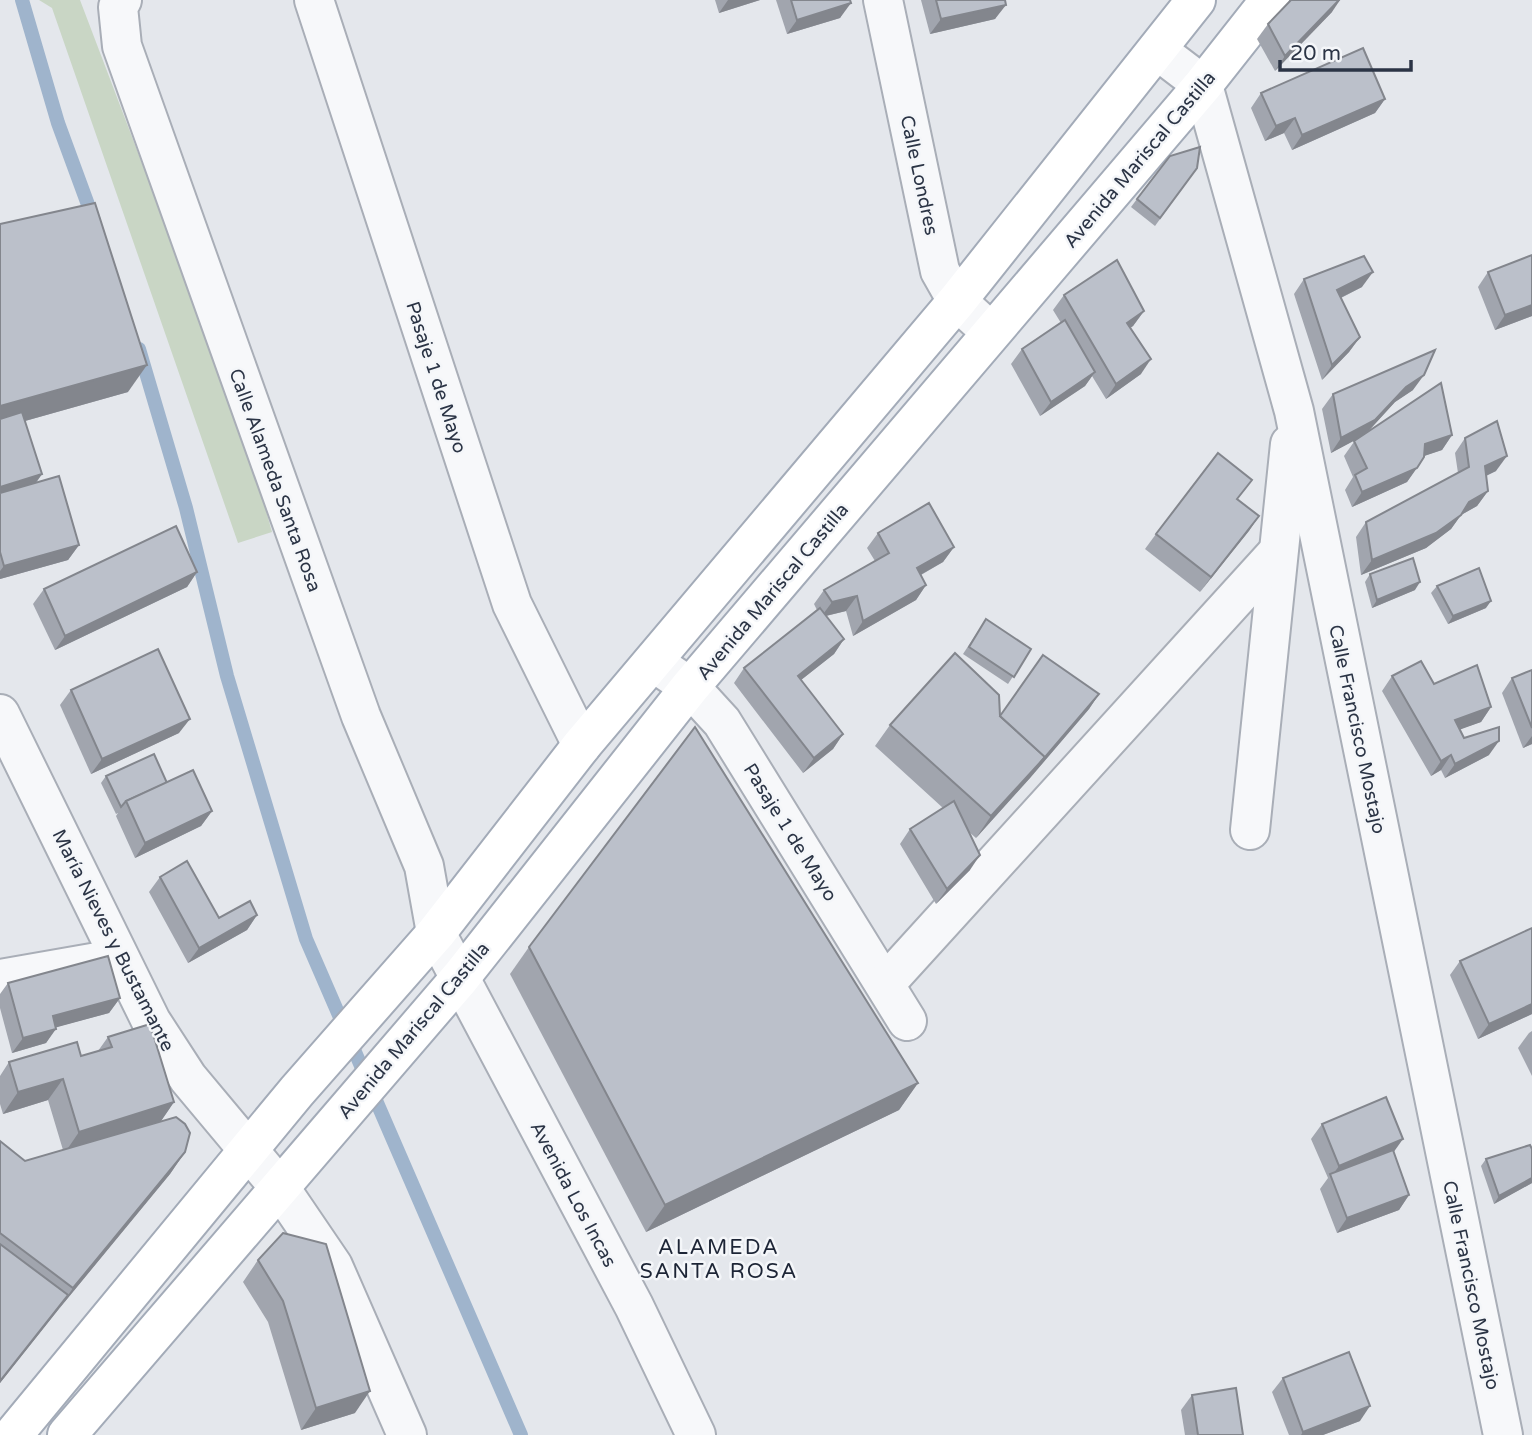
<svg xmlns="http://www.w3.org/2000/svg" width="1532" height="1435" viewBox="0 0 1532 1435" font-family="'Varela Round',sans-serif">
<rect width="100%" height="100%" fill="#e4e7ec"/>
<polygon fill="#c9d6c5" points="39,0 80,0 243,429 272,532 238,543 52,8"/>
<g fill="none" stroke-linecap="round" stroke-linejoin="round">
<g stroke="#9fb4cc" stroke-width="14">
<polyline points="22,0 58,123 94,221"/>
<polyline points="139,349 186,508 227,676 306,939 521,1435"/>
</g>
<g stroke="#a9aeb7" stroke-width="42">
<g id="minor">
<polyline points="122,0 118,7 122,46 361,716 424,866 436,933 634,1306 696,1435"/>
<polyline points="314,0 512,604 582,745"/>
<polyline points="883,0 940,271 957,301 991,332"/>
<polyline points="1157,50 1203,85 1294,411 1503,1435"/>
<polyline points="653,662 690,687 722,722 907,1021"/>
<polyline points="0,714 151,1021 188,1078 280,1188 333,1266 407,1435"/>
<polyline points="1250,830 1290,444"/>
<polyline points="0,979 115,959"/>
<polyline points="885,984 1277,553"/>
</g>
</g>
<g stroke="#a3abb8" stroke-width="42">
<g id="major">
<polyline points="13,1435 297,1091 436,933 582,745 957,301 1196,0"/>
<polyline points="67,1435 460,978 690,687 1203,85 1270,0"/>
</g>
</g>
<use href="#minor" stroke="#f7f8fa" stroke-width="38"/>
<use href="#major" stroke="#fff" stroke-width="38"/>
</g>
<g fill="#a1a5ae">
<polygon points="715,0 760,0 719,13"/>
<polygon points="776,0 850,0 840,18 787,34"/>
<polygon points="921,0 1005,0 995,19 930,34"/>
<polygon points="1332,12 1275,71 1257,39 1268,24"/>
<polygon points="1261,93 1385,99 1375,113 1292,150 1284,133 1265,141 1251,108"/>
<polygon points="1197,168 1155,226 1131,207 1137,199"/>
<polygon points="0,224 128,392 25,421 42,474 36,483 79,545 68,560 0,579"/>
<polygon points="1532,255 1532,316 1495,330 1478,287 1488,272"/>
<polygon points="1304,279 1362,287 1341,298 1360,337 1349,352 1322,380 1294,294"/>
<polygon points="1064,295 1144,311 1133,326 1130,328 1141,374 1106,399 1092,376 1085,386 1040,416 1011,364 1022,349 1061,323 1053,310"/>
<polygon points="1413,390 1395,402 1367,432 1452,435 1442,450 1424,456 1407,482 1352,507 1345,490 1353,477 1344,456 1356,439 1331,453 1322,409 1333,394"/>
<polygon points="1465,438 1496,471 1486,476 1488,491 1477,506 1461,515 1451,529 1426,548 1361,575 1356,537 1366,522 1458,473 1455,453"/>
<polygon points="1238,500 1259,516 1200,592 1145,549 1156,534"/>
<polygon points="878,533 954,547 943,562 921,575 926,585 916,600 853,636 846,611 826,616 844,639 834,654 801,680 843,734 833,749 803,773 734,683 744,668 817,610 814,604 824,590 875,561 867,548"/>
<polygon points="197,572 187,587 55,650 33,604 44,589"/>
<polygon points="1370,574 1415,590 1372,608 1365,582"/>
<polygon points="1437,586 1486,608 1448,624 1431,593"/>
<polygon points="986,619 1031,649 1008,684 963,654"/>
<polygon points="1532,670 1532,744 1523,748 1502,693 1512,678"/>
<polygon points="1392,676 1434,684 1491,707 1481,722 1460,729 1464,738 1489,755 1445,778 1441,770 1431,776 1382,691"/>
<polygon points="71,690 179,733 91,774 60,705"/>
<polygon points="1099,694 1089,709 1030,778 976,838 969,832 970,870 936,904 900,844 910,829 943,808 875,746 890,725 1000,716"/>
<polygon points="106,776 167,783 212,811 201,826 135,858 116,816 118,813 116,814 101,783"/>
<polygon points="160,877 219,918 257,915 247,930 188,963 149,892"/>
<polygon points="529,947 918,1083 899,1110 646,1232 510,974"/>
<polygon points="1460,961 1532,1014 1478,1039 1450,975"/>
<polygon points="8,983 120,998 109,1013 56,1027 46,1043 12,1053 0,1008 0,994"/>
<polygon points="1532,1031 1532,1076 1518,1048 1529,1033"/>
<polygon points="108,1037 174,1102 161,1121 185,1152 170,1174 58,1310 0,1383 0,1141 25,1161 63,1150 48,1100 3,1114 0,1104 0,1076 9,1062 81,1056 98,1051"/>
<polygon points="1322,1124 1393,1153 1409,1195 1399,1210 1337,1233 1320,1189 1328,1178 1311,1139"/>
<polygon points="1532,1149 1532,1183 1494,1204 1481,1166 1486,1159"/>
<polygon points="258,1260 355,1413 301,1430 268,1322 243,1282"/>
<polygon points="1283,1378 1360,1421 1323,1435 1289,1435 1272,1392"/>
<polygon points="1192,1395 1243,1435 1185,1435 1181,1410"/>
</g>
<g fill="#83868d">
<polygon points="728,0 760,0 719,13"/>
<polygon points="1339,0 1340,0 1332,12 1275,71 1285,56"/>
<polygon points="851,3 840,18 787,34 797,20"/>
<polygon points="1006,5 995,19 930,34 941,19"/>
<polygon points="1385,99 1375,113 1292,150 1302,135"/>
<polygon points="1295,118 1284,133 1265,141 1276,126"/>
<polygon points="1373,272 1362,287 1326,305 1337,290"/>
<polygon points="1532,305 1532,316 1495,330 1505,315"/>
<polygon points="1144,311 1133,326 1116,338 1127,323"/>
<polygon points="1360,337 1349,352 1322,380 1332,365"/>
<polygon points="1151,359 1141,374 1106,399 1116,384"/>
<polygon points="147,365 128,392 0,428 0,406"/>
<polygon points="1095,372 1085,386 1040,416 1051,402"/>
<polygon points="1424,375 1413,390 1395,402 1365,435 1331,453 1341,438 1406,387"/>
<polygon points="1452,435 1442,450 1415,459 1425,444"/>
<polygon points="1507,456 1496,471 1475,481 1485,466"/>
<polygon points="1417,468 1407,482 1352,507 1362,492"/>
<polygon points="42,474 31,489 0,499 0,487"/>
<polygon points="1488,491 1477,506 1461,515 1451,529 1426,548 1361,575 1372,560"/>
<polygon points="1259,516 1249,531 1200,592 1211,577"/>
<polygon points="79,545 68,560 0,579 0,571 4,566"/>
<polygon points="954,547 943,562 906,583 917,568"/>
<polygon points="197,572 187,587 55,650 65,636"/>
<polygon points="1420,582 1415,590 1372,608 1377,600"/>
<polygon points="926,585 916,600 853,636 863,621"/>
<polygon points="857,596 846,611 821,617 832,602"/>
<polygon points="1491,601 1486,608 1448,624 1453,616"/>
<polygon points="844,639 834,654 787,691 798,676"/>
<polygon points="1099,694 1089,709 1030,778 976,838 991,816"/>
<polygon points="1491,707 1481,722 1445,735 1455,720"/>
<polygon points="190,719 179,733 91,774 102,759"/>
<polygon points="843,734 833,749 803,773 814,758"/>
<polygon points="1532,736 1532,744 1523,748"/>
<polygon points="1499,741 1489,755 1445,778 1455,764"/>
<polygon points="1451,755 1441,770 1431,776 1441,761"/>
<polygon points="212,811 201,826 135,858 145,843"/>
<polygon points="980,855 970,870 936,904 947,889"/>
<polygon points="257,915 247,930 188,963 199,948"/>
<polygon points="120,998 109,1013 43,1031 53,1016"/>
<polygon points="1532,1004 1532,1014 1478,1039 1489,1024"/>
<polygon points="56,1029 46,1043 12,1053 23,1038"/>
<polygon points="63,1079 48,1100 3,1114 18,1092"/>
<polygon points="918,1083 899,1110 646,1232 665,1205"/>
<polygon points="174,1102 159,1124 64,1154 79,1132"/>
<polygon points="1403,1139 1393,1153 1331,1177 1339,1166"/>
<polygon points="185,1152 170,1174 58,1310 73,1288"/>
<polygon points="1532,1178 1532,1183 1494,1204 1499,1196"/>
<polygon points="1409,1195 1399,1210 1337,1233 1347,1218"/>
<polygon points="68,1295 58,1310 0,1383 0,1381"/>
<polygon points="370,1391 355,1413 301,1430 316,1408"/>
<polygon points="1370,1406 1360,1421 1323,1435 1301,1435 1303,1432"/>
</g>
<g fill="#bbc0ca" stroke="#83868d" stroke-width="2">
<polygon points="791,0 850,0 851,3 797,20"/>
<polygon points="936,0 1005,0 1006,5 941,19"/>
<polygon points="1291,0 1339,0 1285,56 1268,24"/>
<polygon points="1363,48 1385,99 1302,135 1295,118 1276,126 1261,93"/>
<polygon points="1200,147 1197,168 1160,218 1137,199 1170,156"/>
<polygon points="95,203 147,365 0,406 0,224"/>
<polygon points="1532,255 1532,305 1505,315 1488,272"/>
<polygon points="1364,256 1373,272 1337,290 1360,337 1332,365 1304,279"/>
<polygon points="1117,260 1144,311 1127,323 1151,359 1116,384 1064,295"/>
<polygon points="1065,320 1095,372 1051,402 1022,349"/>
<polygon points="1435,350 1424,375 1406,387 1375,420 1341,438 1333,394"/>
<polygon points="1441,383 1452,435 1425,444 1424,457 1417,468 1362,492 1355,475 1367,468 1354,441"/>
<polygon points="22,412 42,474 0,487 0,419"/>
<polygon points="1497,421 1507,456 1485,466 1488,491 1469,502 1461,515 1436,533 1372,560 1366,522 1469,467 1465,438"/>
<polygon points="1218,453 1252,480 1237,499 1259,516 1211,577 1156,534"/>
<polygon points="59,476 79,545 4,566 0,552 0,493"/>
<polygon points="929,503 954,547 917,568 926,585 863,621 857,596 832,602 824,590 889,553 878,533"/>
<polygon points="176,526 197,572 65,636 44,589"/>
<polygon points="1413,558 1420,582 1377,600 1370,574"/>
<polygon points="1479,568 1491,601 1453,616 1437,586"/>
<polygon points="820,608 844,639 798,676 843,734 814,758 744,668"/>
<polygon points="986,619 1031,649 1014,677 969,647"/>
<polygon points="158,649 190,719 102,759 71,690"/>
<polygon points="955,653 999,695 1000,716 1045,757 991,816 890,725"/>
<polygon points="1043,655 1099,694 1040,763 1045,757 1000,716"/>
<polygon points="1421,661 1434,684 1477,665 1491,707 1455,720 1464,738 1499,727 1499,741 1455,764 1451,755 1441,761 1392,676"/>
<polygon points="1532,670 1532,728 1512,678"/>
<polygon points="695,727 918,1083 665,1205 529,947"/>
<polygon points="154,754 167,783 126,801 121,807 106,776"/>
<polygon points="193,770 212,811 145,843 126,801"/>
<polygon points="954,801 980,855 947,889 910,829"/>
<polygon points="187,861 219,918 250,901 257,915 199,948 160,877"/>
<polygon points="1532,928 1532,1004 1489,1024 1460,961"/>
<polygon points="108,956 120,998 53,1016 56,1029 23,1038 8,983"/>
<polygon points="150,1024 174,1102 79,1132 63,1079 18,1092 9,1062 77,1042 81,1056 112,1047 108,1037"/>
<polygon points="1386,1097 1403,1139 1339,1166 1322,1124"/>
<polygon points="176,1117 185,1124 190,1133 185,1152 73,1288 0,1233 0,1141 25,1161"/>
<polygon points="1530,1145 1532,1149 1532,1178 1499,1196 1486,1159"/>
<polygon points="1393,1150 1409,1195 1347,1218 1330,1174"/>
<polygon points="283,1233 326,1244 370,1391 316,1408 283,1301 258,1260"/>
<polygon points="0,1244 68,1295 0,1381"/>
<polygon points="1349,1352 1370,1406 1303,1432 1283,1378"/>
<polygon points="1236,1388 1243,1435 1198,1435 1192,1395"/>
</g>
<g text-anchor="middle" stroke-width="5" stroke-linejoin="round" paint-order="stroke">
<g font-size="19" fill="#2b3445" stroke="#f4f6f9">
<text transform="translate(1139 159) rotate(-50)" y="7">Avenida Mariscal Castilla</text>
<text transform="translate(920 175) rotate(78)" y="7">Calle Londres</text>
<text transform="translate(437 377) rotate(72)" y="7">Pasaje 1 de Mayo</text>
<text transform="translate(276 480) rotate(70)" y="7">Calle Alameda Santa Rosa</text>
<text transform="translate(772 591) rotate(-50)" y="7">Avenida Mariscal Castilla</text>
<text transform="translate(1358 729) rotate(78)" y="7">Calle Francisco Mostajo</text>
<text transform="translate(791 832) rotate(58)" y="7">Pasaje 1 de Mayo</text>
<text transform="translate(114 940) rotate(63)" y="7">María Nieves y Bustamante</text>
<text transform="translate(413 1030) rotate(-50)" y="7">Avenida Mariscal Castilla</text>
<text transform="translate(574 1194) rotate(62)" y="7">Avenida Los Incas</text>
<text transform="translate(1472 1285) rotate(78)" y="7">Calle Francisco Mostajo</text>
</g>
<g font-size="21" letter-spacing="2" fill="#1d2536" stroke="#f4f6f9">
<text x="719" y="1254">ALAMEDA<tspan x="719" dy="24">SANTA ROSA</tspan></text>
</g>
</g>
<path d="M1280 60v10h131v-10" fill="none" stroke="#2b3445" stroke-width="3.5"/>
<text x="1290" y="60" font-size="21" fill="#2b3445" stroke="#f4f6f9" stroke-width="5" paint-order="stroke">20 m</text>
</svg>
